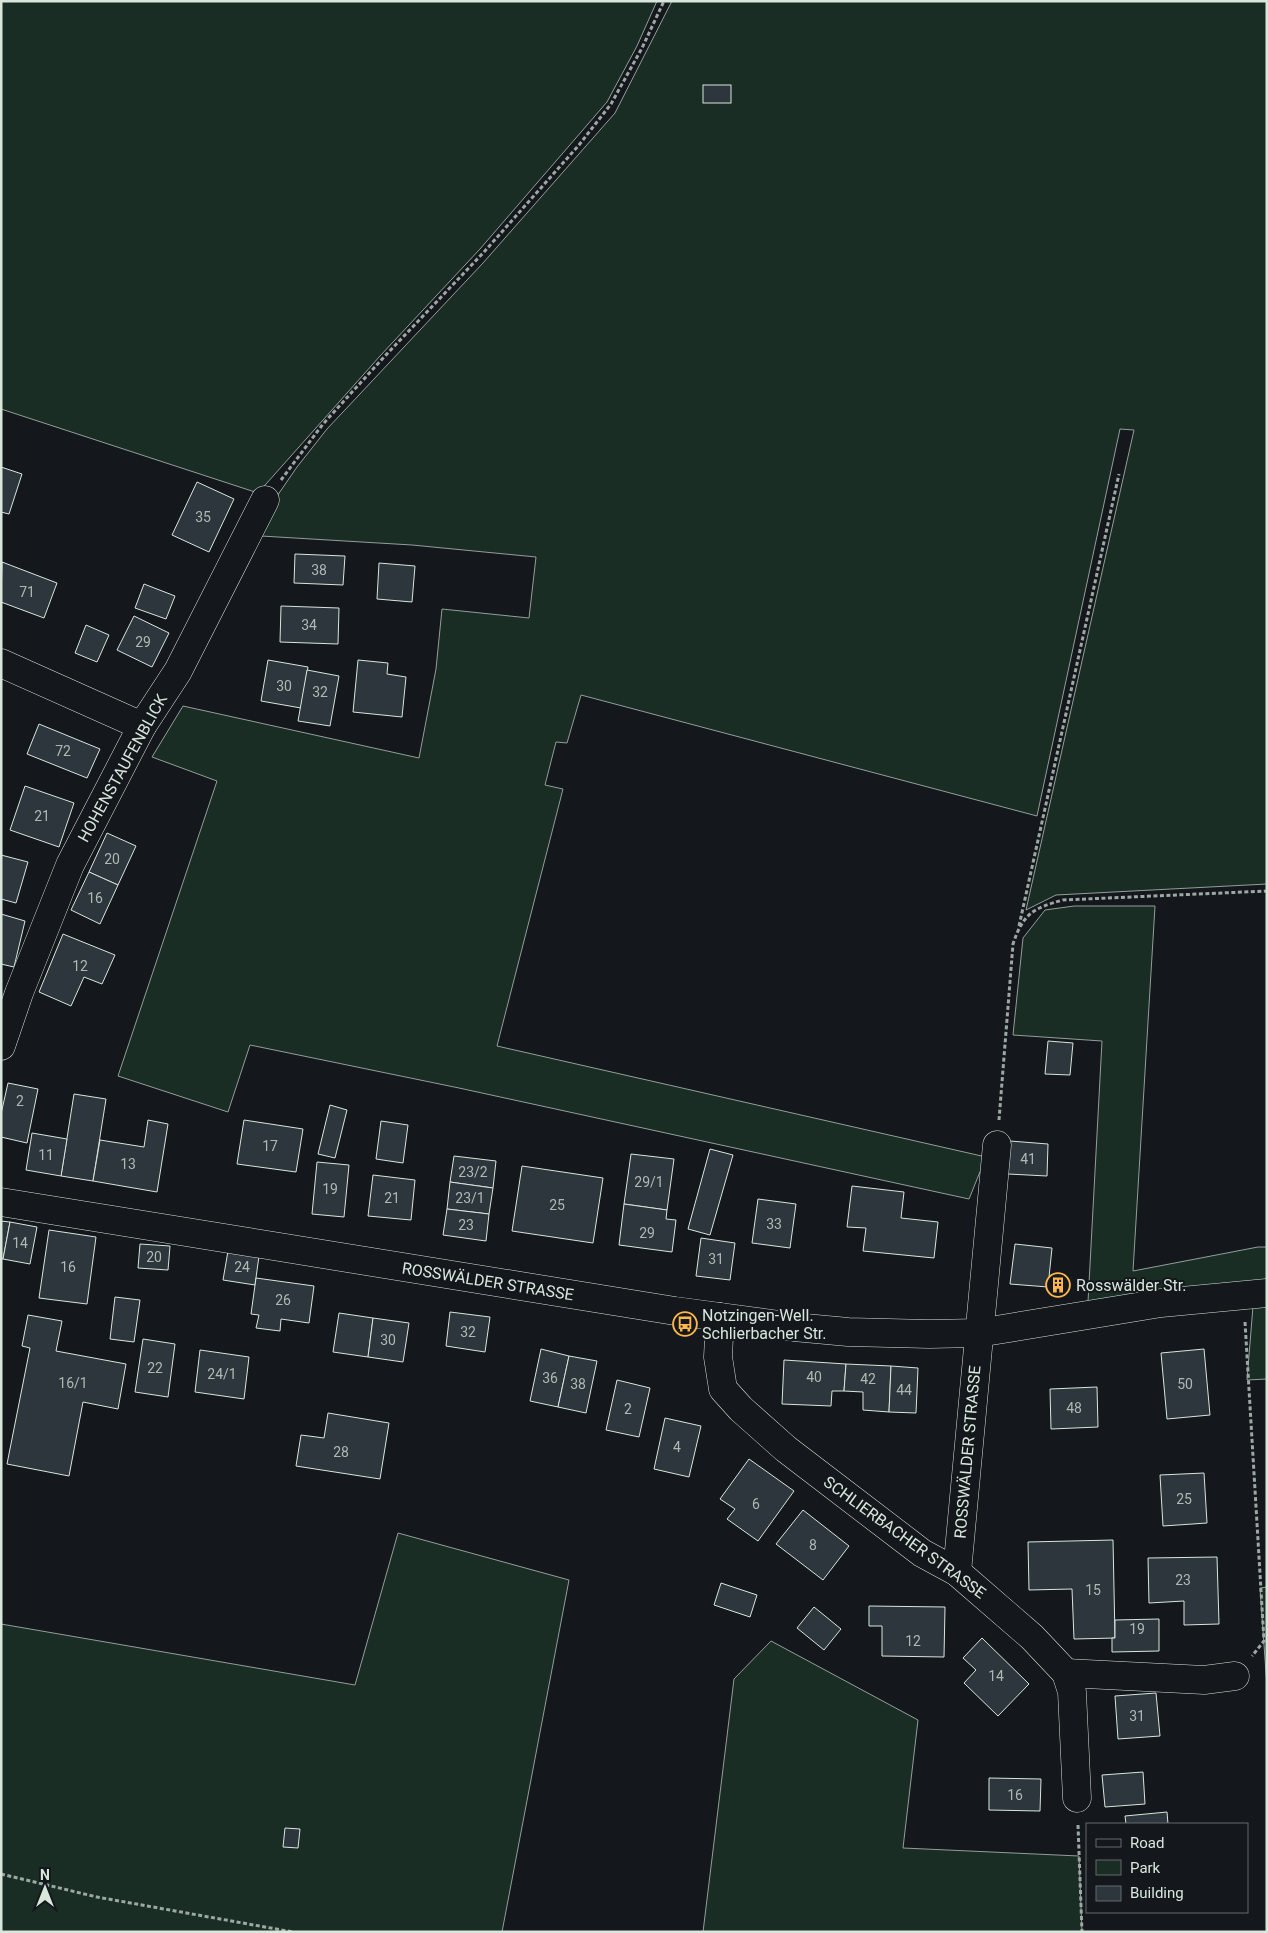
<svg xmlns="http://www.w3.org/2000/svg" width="1268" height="1933" viewBox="0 0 1268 1933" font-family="Roboto,sans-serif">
<rect width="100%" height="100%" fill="#14181c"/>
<g fill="#1a2d24" stroke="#939e99">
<polygon points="1,1 657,1 637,46 607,102 480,249 380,356 258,493 1,409"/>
<polygon points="672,1 1267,1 1267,884 1056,895 1026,910 1134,430 1120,429 1037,816 581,695 567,743 556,742 545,785 563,789 497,1046 986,1157 969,1199 459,1088 250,1045 228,1112 118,1076 217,781 152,757 183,706 419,758 436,669 442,609 529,618 536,557 412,545 261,536 275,499 297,467 327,429 483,263 615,113"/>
<polygon points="1074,906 1155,906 1133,1271 1258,1247 1267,1247 1267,1281 1088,1302 1102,1041 1013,1035 1023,938 1045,910"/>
<polygon points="1267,1304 1267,1379 1247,1380 1253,1306"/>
<polygon points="398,1533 569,1580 502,1932 1,1932 1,1624 355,1685"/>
<polygon points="1267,1587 1267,1687 1260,1588"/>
<polygon points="771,1641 918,1720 903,1848 1079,1856 1082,1932 703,1932 734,1679"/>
</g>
<g fill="#2c363c" stroke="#d8e6dc">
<rect x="703" y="85" width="28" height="18"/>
<polygon points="1,467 22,474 9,514 1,512"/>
<polygon points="197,482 234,499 209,552 172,535"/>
<polygon points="295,554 345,556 343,585 294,583"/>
<polygon points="2,562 57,583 44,618 1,602"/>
<polygon points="379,563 415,566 412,602 377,599"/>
<polygon points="144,584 175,596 166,619 135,608"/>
<polygon points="281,606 339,608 338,644 280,642"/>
<polygon points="134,616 169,633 152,667 117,650"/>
<polygon points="86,625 109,635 97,662 75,653"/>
<polygon points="268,660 308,667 301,708 261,701"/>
<polygon points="358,660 388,663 387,674 406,677 402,717 353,712"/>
<polygon points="307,670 339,676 330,726 298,721"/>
<polygon points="39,724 100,749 87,778 27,754"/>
<polygon points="25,786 74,803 59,847 10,830"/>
<polygon points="107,833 136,846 118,885 89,872"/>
<polygon points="1,855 28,862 16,903 1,899"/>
<polygon points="89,872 118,885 100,924 71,910"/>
<polygon points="1,914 25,921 14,967 1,964"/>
<polygon points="63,934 115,955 102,984 84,977 71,1006 39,992"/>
<polygon points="1048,1041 1073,1043 1070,1075 1045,1074"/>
<polygon points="8,1083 38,1089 27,1143 1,1137 1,1114"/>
<polygon points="74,1094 106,1099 93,1181 61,1176"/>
<polygon points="330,1105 347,1110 335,1158 318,1154"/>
<polygon points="148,1120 168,1124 157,1192 93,1181 100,1140 144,1147"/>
<polygon points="244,1120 303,1129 296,1172 237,1164"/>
<polygon points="381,1121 408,1125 403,1163 376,1159"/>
<polygon points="32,1133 67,1139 61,1176 26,1170"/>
<polygon points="1010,1141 1048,1144 1047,1176 1008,1174"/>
<polygon points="710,1149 733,1155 710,1235 688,1229"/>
<polygon points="631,1154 674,1159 667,1210 624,1204"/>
<polygon points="454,1156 496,1161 493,1188 450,1182"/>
<polygon points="317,1162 349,1165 344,1217 312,1214"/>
<polygon points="522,1166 603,1178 593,1243 512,1231"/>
<polygon points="373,1175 415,1180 411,1220 368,1216"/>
<polygon points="450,1182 493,1188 489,1214 447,1209"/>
<polygon points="852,1186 904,1192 901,1218 938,1222 934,1258 863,1251 866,1228 847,1227"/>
<polygon points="758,1199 796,1204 790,1248 752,1243"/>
<polygon points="624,1204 667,1210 666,1219 676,1220 672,1252 619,1245"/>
<polygon points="447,1209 489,1214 486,1241 443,1235"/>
<polygon points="1,1221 10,1222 3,1259 1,1259"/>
<polygon points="10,1222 37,1227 30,1264 3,1259"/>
<polygon points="49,1230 96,1237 87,1304 39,1298"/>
<polygon points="701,1238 735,1243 730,1280 696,1276"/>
<polygon points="140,1244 170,1246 168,1270 138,1268"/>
<polygon points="1015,1244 1052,1248 1048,1287 1010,1284"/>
<polygon points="228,1251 259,1256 255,1285 223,1280"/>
<polygon points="256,1278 314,1286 309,1323 281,1319 280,1331 256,1328 259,1315 251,1314"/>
<polygon points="1052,1280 1063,1281 1063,1290 1052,1289"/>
<polygon points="115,1297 140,1300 134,1342 110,1339"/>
<polygon points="450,1312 490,1317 485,1352 446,1346"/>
<polygon points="339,1313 373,1318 368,1357 333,1352"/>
<polygon points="28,1315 62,1321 56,1351 126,1364 118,1409 83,1402 69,1476 7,1464 30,1348 22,1346"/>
<polygon points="373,1318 409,1323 403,1362 368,1357"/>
<polygon points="143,1339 175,1344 168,1397 135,1392"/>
<polygon points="541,1349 569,1356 558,1407 530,1401"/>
<polygon points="1204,1349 1210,1415 1167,1419 1161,1353"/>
<polygon points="200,1350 249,1357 244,1399 195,1392"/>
<polygon points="569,1356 597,1361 586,1413 558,1407"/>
<polygon points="784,1360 846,1364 844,1391 832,1391 831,1406 782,1404"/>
<polygon points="846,1364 891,1366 889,1412 863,1410 863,1392 844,1391"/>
<polygon points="891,1366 918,1368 916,1413 889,1412"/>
<polygon points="617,1380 650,1388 639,1437 606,1430"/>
<polygon points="1097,1387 1098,1427 1051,1429 1050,1389"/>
<polygon points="328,1413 389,1423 380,1479 296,1466 301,1435 324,1438"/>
<polygon points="665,1418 701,1426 689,1477 654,1469"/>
<polygon points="749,1459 794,1491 758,1541 727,1519 735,1509 720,1499"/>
<polygon points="1204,1473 1207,1523 1163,1526 1160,1475"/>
<polygon points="803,1510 849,1546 823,1580 776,1544"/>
<polygon points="1113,1540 1115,1638 1074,1639 1072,1589 1029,1590 1028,1542"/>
<polygon points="1217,1557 1219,1624 1184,1625 1184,1601 1149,1603 1148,1558"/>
<polygon points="721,1583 757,1595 750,1617 714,1605"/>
<polygon points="869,1606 945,1607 944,1657 882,1656 882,1626 869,1626"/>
<polygon points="814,1607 841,1629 824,1650 797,1628"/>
<polygon points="1159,1619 1159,1651 1112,1652 1112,1638 1115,1638 1115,1620"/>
<polygon points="982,1638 1029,1684 998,1716 964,1683 976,1670 963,1658"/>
<polygon points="1156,1693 1160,1736 1118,1739 1115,1696"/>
<polygon points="1143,1772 1145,1804 1105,1807 1102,1775"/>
<polygon points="989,1778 1041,1779 1040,1811 989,1810"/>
<polygon points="1167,1812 1168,1824 1126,1824 1125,1816"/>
<polygon points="285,1828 300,1829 298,1848 283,1847"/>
</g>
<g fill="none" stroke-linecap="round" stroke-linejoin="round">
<g stroke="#d8e6dc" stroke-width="29">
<g id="minor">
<polyline points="1,663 142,726"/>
<polyline points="1,1046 19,993 70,865 142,726 178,671 265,500"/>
<polyline points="1,1202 675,1311 794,1327 848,1332 929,1334 978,1333 1161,1303 1267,1293"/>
<polyline points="720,1317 718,1357 723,1389 741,1409 786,1449 922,1553 957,1572 1032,1637 1066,1673 1072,1692 1077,1798"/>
<polyline points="957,1572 997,1145"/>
<polyline points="1066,1673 1204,1680 1235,1676"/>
</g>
</g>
<g stroke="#9da8a2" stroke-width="3" stroke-dasharray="4 2.5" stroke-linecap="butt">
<polyline points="281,480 323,424 384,357 484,252 579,145 611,104 642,48 664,1"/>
<polyline points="1019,926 1119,474"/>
<path d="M 999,1120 L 1013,944 C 1023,914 1033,908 1063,900 L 1267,891"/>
<polyline points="1245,1322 1264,1641 1252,1656"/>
<polyline points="1078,1825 1082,1932"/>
<polyline points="1,1874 97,1897 293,1932"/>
</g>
<use href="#minor" stroke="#14181c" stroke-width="28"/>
</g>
<defs>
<g id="building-ring" transform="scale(1.25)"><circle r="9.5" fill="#14181c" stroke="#ffb74d" stroke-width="1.5"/><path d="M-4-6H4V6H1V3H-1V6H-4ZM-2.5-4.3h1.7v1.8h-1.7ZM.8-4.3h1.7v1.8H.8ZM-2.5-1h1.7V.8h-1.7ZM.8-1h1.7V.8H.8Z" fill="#ffb74d"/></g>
<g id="bus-ring" transform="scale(1.25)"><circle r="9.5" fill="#14181c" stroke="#ffb74d" stroke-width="1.5"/><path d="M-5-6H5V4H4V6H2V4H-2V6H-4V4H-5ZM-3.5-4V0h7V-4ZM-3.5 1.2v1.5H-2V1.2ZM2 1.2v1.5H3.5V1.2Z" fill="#ffb74d"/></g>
</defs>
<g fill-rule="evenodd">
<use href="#building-ring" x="1058" y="1285"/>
<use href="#bus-ring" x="685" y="1324"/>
</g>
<g text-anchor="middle" stroke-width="4" stroke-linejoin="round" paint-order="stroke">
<g font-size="14" fill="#adbab4">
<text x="203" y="522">35</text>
<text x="319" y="575">38</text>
<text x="27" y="597">71</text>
<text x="309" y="630">34</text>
<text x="143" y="647">29</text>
<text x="284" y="691">30</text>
<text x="320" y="697">32</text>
<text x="63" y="756">72</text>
<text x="42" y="821">21</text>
<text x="112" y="864">20</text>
<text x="95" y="903">16</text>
<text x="80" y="971">12</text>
<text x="20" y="1106">2</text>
<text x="270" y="1151">17</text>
<text x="46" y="1160">11</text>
<text x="1028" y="1164">41</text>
<text x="128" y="1169">13</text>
<text x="473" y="1177">23/2</text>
<text x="649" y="1187">29/1</text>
<text x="330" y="1194">19</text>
<text x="392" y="1203">21</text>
<text x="470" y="1203">23/1</text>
<text x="557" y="1210">25</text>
<text x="774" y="1229">33</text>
<text x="466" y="1230">23</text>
<text x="647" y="1238">29</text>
<text x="20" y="1248">14</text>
<text x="154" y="1262">20</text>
<text x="716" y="1264">31</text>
<text x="68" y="1272">16</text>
<text x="242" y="1272">24</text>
<text x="283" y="1305">26</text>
<text x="468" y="1337">32</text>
<text x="388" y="1345">30</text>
<text x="155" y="1373">22</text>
<text x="222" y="1379">24/1</text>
<text x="814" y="1382">40</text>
<text x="550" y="1383">36</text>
<text x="868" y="1384">42</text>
<text x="73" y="1388">16/1</text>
<text x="578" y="1389">38</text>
<text x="1185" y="1389">50</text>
<text x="904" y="1395">44</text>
<text x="1074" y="1413">48</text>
<text x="628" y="1414">2</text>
<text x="677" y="1452">4</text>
<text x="341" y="1457">28</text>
<text x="1184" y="1504">25</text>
<text x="756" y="1509">6</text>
<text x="813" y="1550">8</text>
<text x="1183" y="1585">23</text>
<text x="1093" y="1595">15</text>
<text x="1137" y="1634">19</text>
<text x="913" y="1646">12</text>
<text x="996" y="1681">14</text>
<text x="1137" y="1721">31</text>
<text x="1015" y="1800">16</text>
</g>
<g font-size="16" fill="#d8e6dc" stroke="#14181c">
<text transform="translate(122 768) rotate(-61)" y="6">HOHENSTAUFENBLICK</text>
<text transform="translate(488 1281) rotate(9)" y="6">ROSSWÄLDER STRASSE</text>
<text transform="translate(967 1452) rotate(-85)" y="6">ROSSWÄLDER STRASSE</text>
<text transform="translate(905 1537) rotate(36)" y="6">SCHLIERBACHER STRASSE</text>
</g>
<g font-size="16" fill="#d8e6dc" stroke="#14181c" text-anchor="start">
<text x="1076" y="1291">Rosswälder Str.</text>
<text x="702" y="1321">Notzingen-Well.<tspan x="702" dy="18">Schlierbacher Str.</tspan></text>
</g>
</g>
<rect width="1268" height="1933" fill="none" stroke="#d8e6dc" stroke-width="5"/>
<rect x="1086" y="1823" width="162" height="90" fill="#14181c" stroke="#626a69"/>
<rect x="1096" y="1839" width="25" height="8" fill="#14181c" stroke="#626a69"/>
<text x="1130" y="1848" font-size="15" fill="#d8e6dc">Road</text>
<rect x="1096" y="1860" width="25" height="15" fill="#1a2d24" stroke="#626a69"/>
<text x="1130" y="1873" font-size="15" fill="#d8e6dc">Park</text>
<rect x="1096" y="1886" width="25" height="15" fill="#2c363c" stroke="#626a69"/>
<text x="1130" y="1898" font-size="15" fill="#d8e6dc">Building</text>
<g transform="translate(45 1888)" stroke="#14181c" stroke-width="4" paint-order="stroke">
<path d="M0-4L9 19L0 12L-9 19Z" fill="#d8e6dc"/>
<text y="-8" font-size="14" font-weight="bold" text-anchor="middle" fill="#d8e6dc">N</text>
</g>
</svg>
